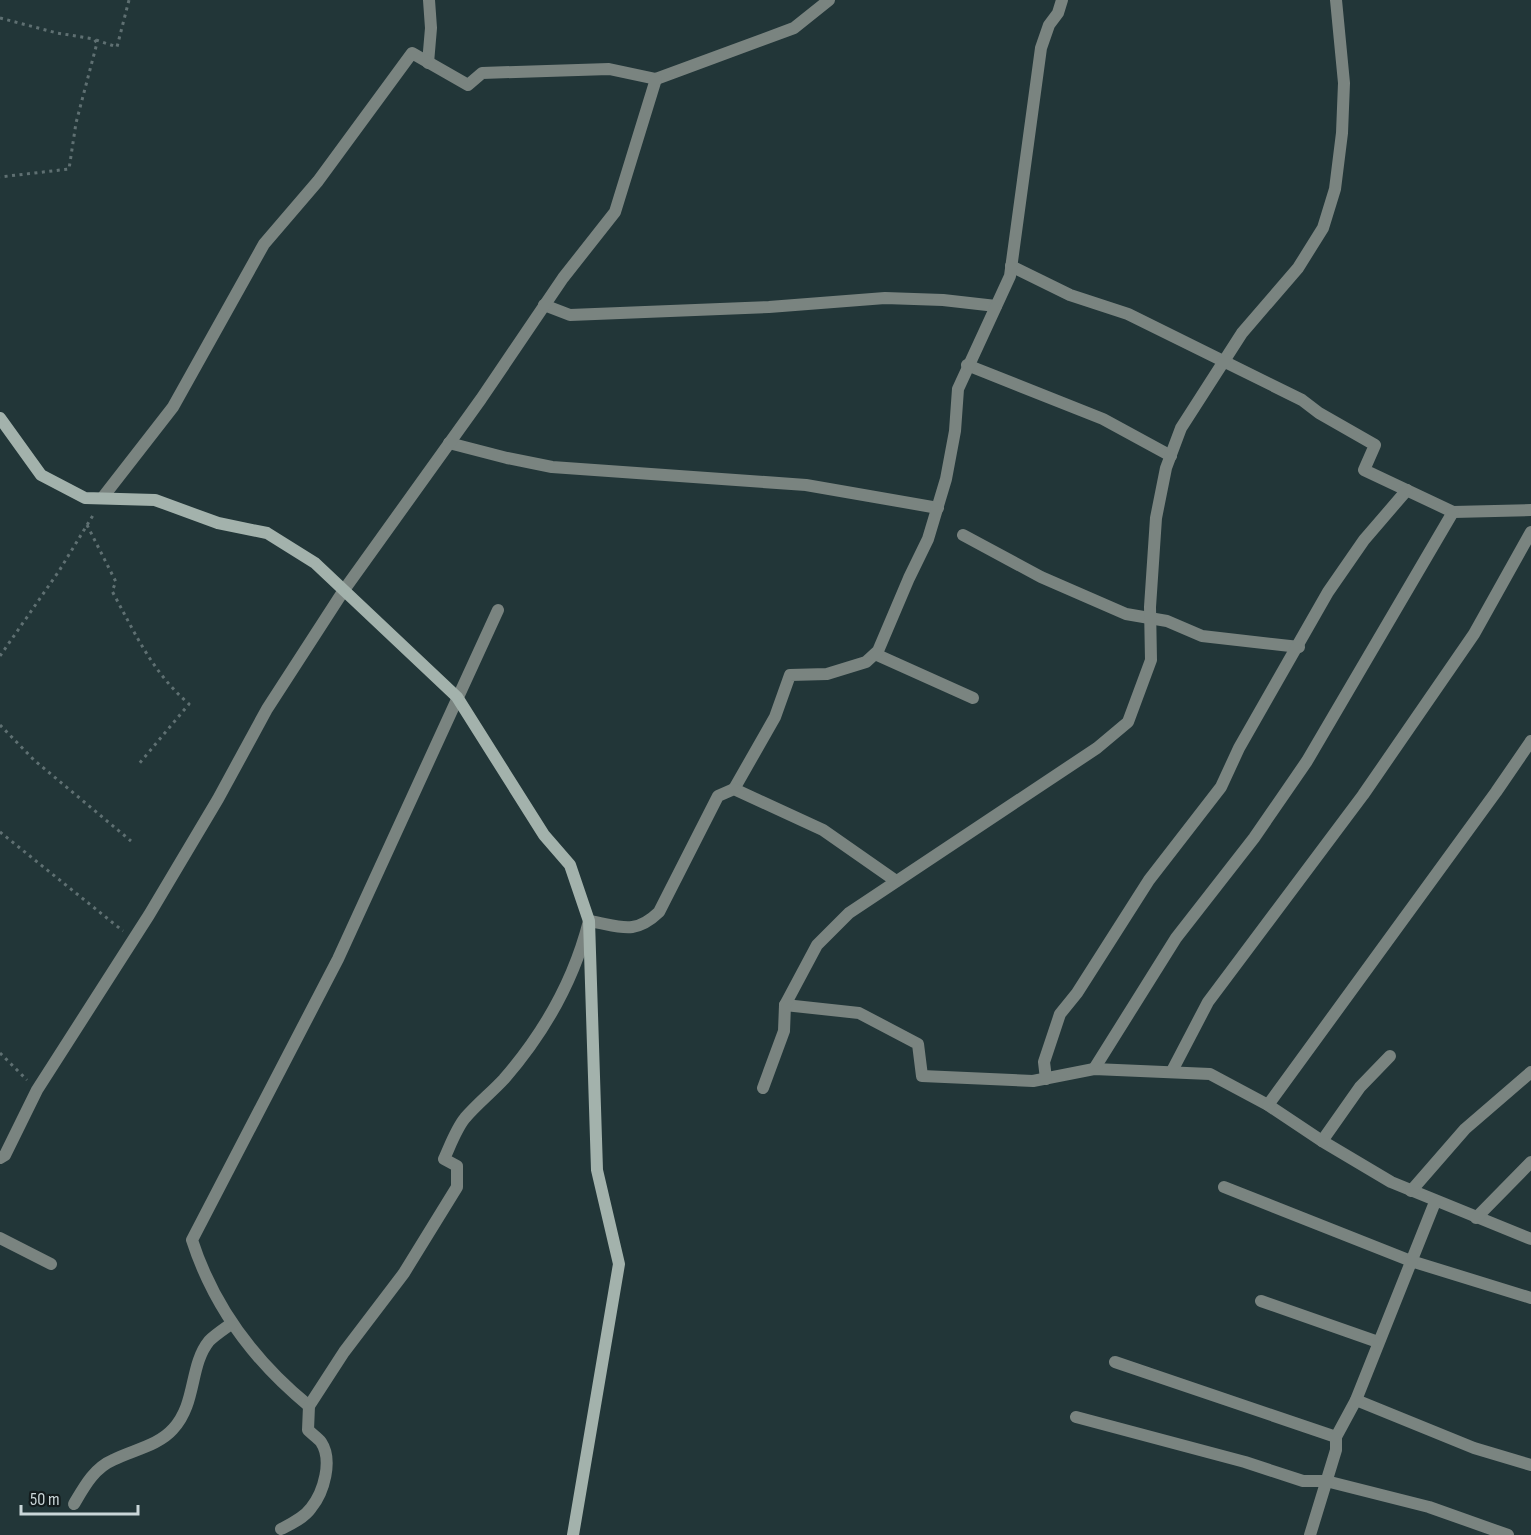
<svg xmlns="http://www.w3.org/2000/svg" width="1531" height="1535" viewBox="0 0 1531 1535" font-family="'Sofia Sans Condensed',sans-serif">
<rect width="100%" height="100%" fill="#223638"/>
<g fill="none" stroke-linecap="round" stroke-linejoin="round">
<g stroke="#5f7072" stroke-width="3" stroke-dasharray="3 4.5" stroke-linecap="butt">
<polyline points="0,18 57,33 94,39 97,43 76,123 69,169 0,177"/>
<polyline points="96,40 117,47 129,0"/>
<path d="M 87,525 L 116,582 L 112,591 C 135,633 152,672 189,704 L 138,765"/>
<polyline points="0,656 59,571 95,512"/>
<polyline points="0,725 34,760 131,841"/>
<polyline points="0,832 123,931"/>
<polyline points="0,1053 27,1080"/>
</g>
<g stroke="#7a8480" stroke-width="12">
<polyline points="428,63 431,28 429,0"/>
<polyline points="1011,266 1070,295 1128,314 1302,400 1319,413 1375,445 1364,470 1453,512 1531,510"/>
<polyline points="544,305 570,315 769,307 885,298 943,300 996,306"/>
<polyline points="967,365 1103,419 1171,456"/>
<polyline points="449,443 507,458 552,467 806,485 938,508"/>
<polyline points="103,497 173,407 264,244 318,181 412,53 468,85 482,73 609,69 656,79 794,28 829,0"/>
<polyline points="963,535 1041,577 1126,614 1167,621 1202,636 1299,647"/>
<polyline points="875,654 973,698"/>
<polyline points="734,789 775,717 790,675 827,674 866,662 878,651 909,578 928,539 946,479 955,431 958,389 1010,276 1041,48 1049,25 1058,13 1062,0"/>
<polyline points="785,1005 859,1013 918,1044 922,1076 1033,1081 1094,1069 1210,1074 1268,1105 1322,1141 1391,1182 1531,1239"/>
<polyline points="1094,1069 1176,938 1254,838 1307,761 1453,512"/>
<polyline points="1172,1071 1208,1002 1363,795 1474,634 1531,532"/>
<polyline points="1046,1079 1044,1062 1060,1014 1077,993 1149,880 1221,787 1239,748 1328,592 1364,540 1407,490"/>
<polyline points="763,1088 784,1031 785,1005 817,945 849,913 1097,748 1128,722 1151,660 1150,607 1156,518 1166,468 1181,428 1242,333 1298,268 1323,228 1335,189 1342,133 1344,83 1336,0"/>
<polyline points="1268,1105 1496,792 1531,741"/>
<polyline points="1322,1141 1360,1087 1390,1056"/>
<polyline points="0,1158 5,1155 37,1090 149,915 218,799 267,709 344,590 481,399 563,278 615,212 656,79"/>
<polyline points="1224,1187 1411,1261 1531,1298"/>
<polyline points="1411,1191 1465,1129 1531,1072"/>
<polyline points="1476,1218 1531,1162"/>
<polyline points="0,1238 51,1264"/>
<polyline points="1261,1301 1378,1342"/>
<polyline points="1115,1362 1336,1437"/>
<polyline points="1356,1400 1474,1448 1531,1465"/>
<path d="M 309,1406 C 254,1361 214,1308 192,1240 L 338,959 L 498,610"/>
<polyline points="1076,1417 1245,1462 1303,1481 1326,1481 1429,1507 1508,1535"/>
<path d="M 74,1504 C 84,1487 94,1468 113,1460 C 132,1450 158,1446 173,1429 C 197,1403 189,1366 209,1341 C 215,1335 224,1329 231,1324"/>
<path d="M 281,1529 C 291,1524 304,1518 311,1508 C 324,1492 333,1460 321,1442 C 318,1438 312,1434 308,1430 L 309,1406 L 344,1352 L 404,1273 L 457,1187 L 457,1166 L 444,1159 C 450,1146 456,1129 465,1118 C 477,1104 492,1092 504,1079 C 544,1033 574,980 589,921 C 620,926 634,936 659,912 L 718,796 L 734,789 L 823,830 L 896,881"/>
<polyline points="1310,1535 1336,1450 1336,1437 1356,1400 1435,1202"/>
</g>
<polyline stroke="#a3b2ac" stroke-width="12" points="0,418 41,475 85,498 155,500 218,523 267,533 315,563 457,697 544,835 570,865 589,921 597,1170 619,1264 573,1535"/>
</g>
<path d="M21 1505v9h117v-9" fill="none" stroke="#cad6d8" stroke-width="3"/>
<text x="30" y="1505" font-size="18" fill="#cad6d8" stroke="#131c1d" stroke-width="4.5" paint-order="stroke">50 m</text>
</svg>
